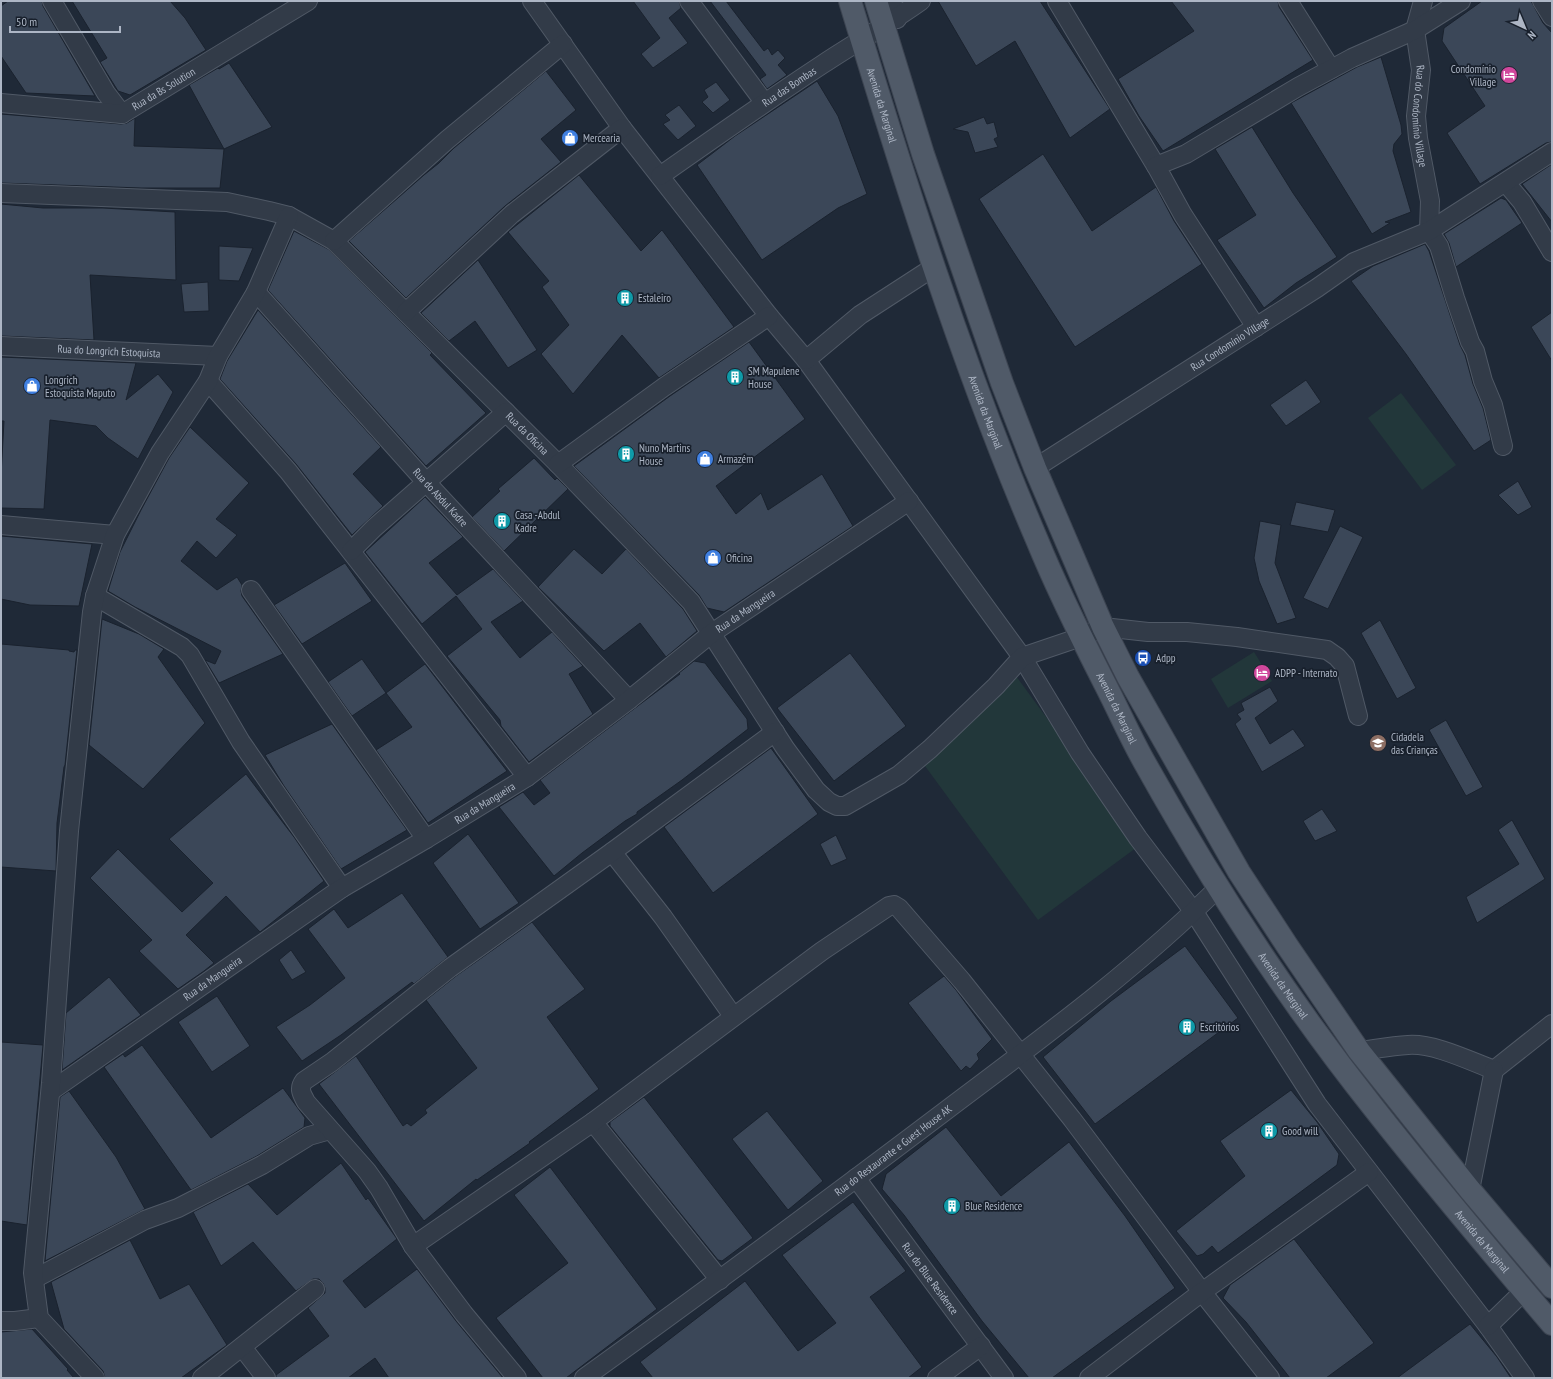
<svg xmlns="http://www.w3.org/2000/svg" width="1553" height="1379" viewBox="0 0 1553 1379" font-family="'PT Sans Narrow',sans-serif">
<rect width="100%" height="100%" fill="#1f2937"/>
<g fill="#22373a">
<polygon points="1401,393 1456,465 1422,490 1368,418"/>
<polygon points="1254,652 1272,681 1228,708 1211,679"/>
<polygon points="1016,676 1140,845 1038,920 914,751"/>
</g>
<g fill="#3b4758" stroke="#1a222e">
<polygon points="8,1 42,1 43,6 95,96 26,93 1,56 1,6"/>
<polygon points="72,1 170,1 185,18 206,50 130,95 118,91 100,62 107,58"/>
<polygon points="633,1 679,1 681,8 669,18 688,43 653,68 641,54 660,38"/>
<polygon points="710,1 726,1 764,51 768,48 772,55 778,50 785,58 778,65 787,75 767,89 760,79 766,75"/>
<polygon points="938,1 1040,1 1110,109 1070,138 1015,41 976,66"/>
<polygon points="1171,1 1278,1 1279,7 1313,60 1163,151 1139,116 1118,79 1194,31"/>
<polygon points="1482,1 1531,1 1543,23 1552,33 1552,142 1546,143 1480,184 1447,133 1485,106 1442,41 1444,28"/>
<polygon points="1381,57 1401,125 1402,134 1394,144 1393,151 1411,212 1385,222 1390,223 1372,234 1291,103 1357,67"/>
<polygon points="229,63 272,127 224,149 189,85 218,68 219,69"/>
<polygon points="546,71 576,110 541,139 561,162 505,206 406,298 349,241 424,175 439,163 454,148"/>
<polygon points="817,81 838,116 867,194 838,208 762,260 697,165 735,136"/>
<polygon points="716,82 730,100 713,113 702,102 708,97 704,90"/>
<polygon points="679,105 696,126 678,140 663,124 670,120 665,115"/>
<polygon points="1,114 121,124 127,123 135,118 134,146 224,149 220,188 141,188 1,183"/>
<polygon points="984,117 987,124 994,122 998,137 994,139 998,147 975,153 968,132 953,129"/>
<polygon points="1252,127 1293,193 1337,257 1296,283 1264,308 1217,240 1256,215 1215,149"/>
<polygon points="1043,154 1092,231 1156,187 1174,221 1202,264 1075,347 979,199"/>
<polygon points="1552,164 1552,222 1522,184"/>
<polygon points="579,175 641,251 662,230 734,327 659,378 622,335 573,394 541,354 569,325 542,287 549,281 508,232"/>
<polygon points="1501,198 1506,200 1522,223 1456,267 1449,243 1444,234"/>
<polygon points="1,204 43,208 103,208 175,212 176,280 90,275 94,340 1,336"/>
<polygon points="294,231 328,249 432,353 430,355 486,413 426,466 268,290"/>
<polygon points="1425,244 1429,251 1460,345 1465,355 1473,384 1483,408 1491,440 1474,451 1406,354 1351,281 1373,266"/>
<polygon points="219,246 253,248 239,281 219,280"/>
<polygon points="478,260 537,350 508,368 475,321 449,341 421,313"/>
<polygon points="208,282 209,311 184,312 181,284"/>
<polygon points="258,310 381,447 353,474 383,506 352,535 296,464 220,379 227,361"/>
<polygon points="1552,312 1552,361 1531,327"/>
<polygon points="749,342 805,419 716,486 736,514 761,493 768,510 822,474 853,526 724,612 707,608 699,595 574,466 670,396"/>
<polygon points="1,357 136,363 126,400 158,374 173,392 138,459 108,438 96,426 50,420 44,509 1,508 1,476 4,421 1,421"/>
<polygon points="1306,380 1321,402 1286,426 1270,405"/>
<polygon points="190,427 249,483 216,519 237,535 216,558 197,541 181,561 217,590 237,577 242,585 241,591 242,596 283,654 219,683 205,660 215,664 221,651 135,607 108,591 120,552 141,510 169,458"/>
<polygon points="534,458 555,480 557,478 568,489 504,551 472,517 500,491 498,489"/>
<polygon points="1518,481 1532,507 1518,515 1498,495"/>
<polygon points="425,497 463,537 429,563 457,595 493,569 523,601 491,622 520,658 552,632 583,666 569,674 593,714 529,762 501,726 500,720 447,656 482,629 456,596 422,624 365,552"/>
<polygon points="1296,502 1335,510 1328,532 1290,525"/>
<polygon points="1260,521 1281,525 1275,563 1296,618 1277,624 1259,581 1254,558"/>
<polygon points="1340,526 1363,537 1328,609 1303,598"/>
<polygon points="1,536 92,544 79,606 30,605 1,599"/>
<polygon points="574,549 602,574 626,549 683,609 697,631 666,657 640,623 604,651 538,587"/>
<polygon points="345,563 372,601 302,644 274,605"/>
<polygon points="102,619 139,634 164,649 158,657 205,723 143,789 89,745"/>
<polygon points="1380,620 1416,688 1397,699 1361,633"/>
<polygon points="1,644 69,650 69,651 74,652 75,650 77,650 65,765 64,767 57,823 56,871 1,867"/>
<polygon points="850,653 906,726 834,781 777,708"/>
<polygon points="362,659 386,693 352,716 328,682"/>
<polygon points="694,661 705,663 747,719 748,729 682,780 637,812 637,814 625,821 582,853 554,876 499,807 523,792 534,805 550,793 540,780 680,674 679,673"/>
<polygon points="425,664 507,771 428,823 376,750 412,727 386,693"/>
<polygon points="1270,687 1278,701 1255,718 1270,744 1293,729 1305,746 1262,772 1235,724 1241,719 1237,714 1244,710 1241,703"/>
<polygon points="1446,720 1483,787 1466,796 1429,730"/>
<polygon points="332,724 407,830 341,869 284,786 265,755"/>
<polygon points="771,748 818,814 713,893 664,827"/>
<polygon points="246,774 294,837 324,881 260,932 226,896 186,935 214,963 204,971 178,989 139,951 152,940 90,878 118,849 182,912 213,883 169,839"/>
<polygon points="1322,809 1337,831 1315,841 1303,821"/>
<polygon points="1512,820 1545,879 1477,923 1466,897 1519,864 1498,830"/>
<polygon points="468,834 519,903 480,929 433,863"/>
<polygon points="836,835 847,859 831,866 820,844"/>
<polygon points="402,893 448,957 414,984 412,982 341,1035 302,1061 276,1027 310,1005 345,978 308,929 334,909 348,928"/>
<polygon points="532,922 585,989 547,1017 599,1089 529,1142 530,1143 477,1180 476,1179 424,1221 319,1084 356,1056 403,1126 407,1123 411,1126 427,1113 425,1110 477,1068 426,1000 456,976"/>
<polygon points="1185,946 1238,1018 1095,1124 1043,1057 1111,1001"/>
<polygon points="291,950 306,972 292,980 279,960"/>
<polygon points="944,976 956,990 992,1039 977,1054 979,1059 970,1069 966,1066 961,1071 908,1003"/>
<polygon points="109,977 141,1015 62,1070 66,1013"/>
<polygon points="217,996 250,1046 212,1072 178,1022"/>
<polygon points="1,1042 43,1045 27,1225 1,1221"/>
<polygon points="142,1045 211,1138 283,1088 305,1118 304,1127 257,1156 191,1190 104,1067 123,1054 125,1057"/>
<polygon points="1291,1090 1317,1122 1339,1154 1337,1165 1218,1253 1212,1246 1203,1254 1197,1256 1176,1231 1245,1176 1220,1141"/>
<polygon points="69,1091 116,1157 145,1209 45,1261 60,1097"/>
<polygon points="644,1097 753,1238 722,1261 718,1260 610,1126 610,1122"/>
<polygon points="767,1111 823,1181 788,1210 732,1139"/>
<polygon points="946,1127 1001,1196 1069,1142 1125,1216 1175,1288 1052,1378 1029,1378 982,1321 904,1215 882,1189 886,1174"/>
<polygon points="341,1163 366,1200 368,1198 397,1239 343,1281 365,1308 417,1269 456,1321 503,1378 389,1378 375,1358 348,1378 276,1378 276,1375 329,1336 308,1308 325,1293 325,1288 323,1283 319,1279 313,1279 296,1291 253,1242 221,1266 193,1212 248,1184 277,1215"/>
<polygon points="550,1167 657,1309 566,1378 543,1378 496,1318 568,1263 514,1195"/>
<polygon points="853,1202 906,1271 870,1297 922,1367 908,1378 653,1378 640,1362 745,1281 798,1351 836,1323 782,1255"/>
<polygon points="1294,1239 1374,1343 1326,1378 1290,1378 1246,1322 1223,1298 1230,1285"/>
<polygon points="130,1240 160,1299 189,1284 227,1345 181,1378 105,1378 103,1371 64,1329 51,1282"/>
<polygon points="1470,1324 1497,1357 1511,1378 1397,1378"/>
<polygon points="32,1329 68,1369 67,1370 74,1378 1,1378 1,1332"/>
</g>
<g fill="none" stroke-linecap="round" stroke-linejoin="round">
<g stroke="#505966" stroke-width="20">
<g id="minor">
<polyline points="52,1 106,93 122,114"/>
<polyline points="532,1 622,128 769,316 806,360 1022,657 1080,753 1138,838 1194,912 1317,1104 1488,1326 1525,1378"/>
<polyline points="689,1 764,102"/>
<polyline points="892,1 897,19"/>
<polyline points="1057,1 1156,166"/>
<polyline points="1288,1 1331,69"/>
<path id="s1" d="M 1423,1 L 1415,30 L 1421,70 L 1416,116 L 1418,138 L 1430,201 L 1429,231 L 1439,246 L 1455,298 L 1470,342 L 1475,351 L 1483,381 L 1493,405 L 1503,446"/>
<polyline points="1542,1 1552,17"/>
<path id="s2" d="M 1,103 L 122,114 L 308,1"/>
<path id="s3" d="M 660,176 C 714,138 768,100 823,64 C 856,42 889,24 921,1"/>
<polyline points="1506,183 1522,202 1552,252"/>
<path id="s4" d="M 1,193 L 227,202 L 269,211 L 289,216 L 334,241 L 558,464 L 691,602 L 785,748 L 816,790 L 829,802 L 837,806 L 845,806 L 899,775 L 930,749 L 996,686 L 1022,657 L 1081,637 L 1103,627 L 1148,632 L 1187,632 L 1237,637 L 1327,650 L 1337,657 L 1345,666 L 1358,716"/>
<polyline points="334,241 447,140 563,44"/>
<path id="s5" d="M 256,292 L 426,482 L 629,700"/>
<polyline points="406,312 512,214 622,128"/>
<polyline points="1256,327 1183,215 1156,166 1186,154 1298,87 1352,58 1415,30 1461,1"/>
<path id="s6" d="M 1,346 L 218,356"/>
<polyline points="806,360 860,315 934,267"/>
<polyline points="208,381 288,471 527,777"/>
<polyline points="558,464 664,387 769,316"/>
<path id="s7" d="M 1035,468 L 1317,288 L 1354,262 L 1429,231 L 1552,152"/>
<polyline points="1,525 115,535"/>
<polyline points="351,551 374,528 506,412"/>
<polyline points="251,590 426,839"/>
<polyline points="95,596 182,647 190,655 241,742 342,888"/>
<polyline points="612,852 663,917 733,1016"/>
<path d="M 1359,1051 C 1375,1049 1392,1046 1408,1045 C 1434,1043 1470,1061 1494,1070"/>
<polyline points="1494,1070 1552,1024"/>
<path id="s8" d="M 51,1091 L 342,888 L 426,839 L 527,777 L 629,700 L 712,633 L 909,501"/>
<polyline points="593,1122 720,1280"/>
<path id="s9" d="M 856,1178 L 1004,1378"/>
<polyline points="1470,1190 1494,1070"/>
<polyline points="413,1246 593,1122 822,951 889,906 894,905 899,908 962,981 1072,1119 1202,1292 1270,1378"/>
<polyline points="34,1279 145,1220 178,1208 262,1165 309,1136 330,1130"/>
<polyline points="1,1321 15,1321 39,1318"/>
<polyline points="1488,1326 1524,1291"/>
<polyline points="242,1347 266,1378"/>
<polyline points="95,1378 39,1318 33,1273 51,1083 69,831 92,612 95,596 115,535 160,453 208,381 218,356 256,292 289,216"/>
<polyline points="202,1378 315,1289"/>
<path d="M 517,1378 L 464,1314 L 413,1246 L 379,1188 L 367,1171 L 306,1102 C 302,1094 298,1089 304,1081 L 332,1062 L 450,968 L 612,852 L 775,732"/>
<path id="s10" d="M 584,1378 C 705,1291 825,1202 944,1112 C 1038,1041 1134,971 1218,888"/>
<polyline points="937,1378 981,1346"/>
<polyline points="1089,1378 1202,1292 1369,1172"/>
</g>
</g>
<g stroke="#3c4451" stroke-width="24">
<g id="major">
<path id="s11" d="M 850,1 C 905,183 962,365 1037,540 C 1057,589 1081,637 1105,684 C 1119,711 1131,739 1146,765 C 1213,885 1288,1000 1373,1107 C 1431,1181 1492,1253 1552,1324"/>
<polyline points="876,1 923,154 1002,383 1035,468 1074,559 1103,627 1128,677 1239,872 1288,947 1359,1051 1470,1190 1552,1287"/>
</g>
</g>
<use href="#minor" stroke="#323b48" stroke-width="18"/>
<use href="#major" stroke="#505a68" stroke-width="22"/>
</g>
<defs>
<g id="hotel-disc" transform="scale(0.9)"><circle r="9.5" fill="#d1479c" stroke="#18202c"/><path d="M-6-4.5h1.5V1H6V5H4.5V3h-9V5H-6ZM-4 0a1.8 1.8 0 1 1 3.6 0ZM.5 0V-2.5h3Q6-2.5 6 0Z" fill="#fff"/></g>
<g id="shop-disc" transform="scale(0.9)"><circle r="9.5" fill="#3f7fe0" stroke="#18202c"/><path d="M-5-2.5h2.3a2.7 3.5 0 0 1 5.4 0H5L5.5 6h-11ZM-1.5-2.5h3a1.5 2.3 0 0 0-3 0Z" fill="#fff"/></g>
<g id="building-disc" transform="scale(0.9)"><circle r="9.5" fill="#0f9aa8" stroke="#18202c"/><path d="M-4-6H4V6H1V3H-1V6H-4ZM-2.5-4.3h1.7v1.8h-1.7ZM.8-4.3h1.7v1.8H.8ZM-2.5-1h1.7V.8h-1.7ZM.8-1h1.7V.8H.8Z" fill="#fff"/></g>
<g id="bus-disc" transform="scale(0.9)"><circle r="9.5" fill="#1a4fb4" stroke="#18202c"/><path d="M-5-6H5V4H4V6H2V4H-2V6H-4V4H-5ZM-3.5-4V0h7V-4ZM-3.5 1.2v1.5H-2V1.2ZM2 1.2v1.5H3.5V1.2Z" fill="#fff"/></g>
<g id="school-disc" transform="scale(0.9)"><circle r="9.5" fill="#8d6e63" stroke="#18202c"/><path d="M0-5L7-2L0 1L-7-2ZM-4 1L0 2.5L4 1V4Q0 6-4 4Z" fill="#fff"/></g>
</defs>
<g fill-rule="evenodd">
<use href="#hotel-disc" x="1509" y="75"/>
<use href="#shop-disc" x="570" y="138"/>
<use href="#building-disc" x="625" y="298"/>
<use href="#building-disc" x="735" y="377"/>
<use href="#shop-disc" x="32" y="386"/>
<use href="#building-disc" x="626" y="454"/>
<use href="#shop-disc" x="705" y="459"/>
<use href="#building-disc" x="502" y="521"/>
<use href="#shop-disc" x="713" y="558"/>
<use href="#bus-disc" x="1143" y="658"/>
<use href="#hotel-disc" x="1262" y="673"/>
<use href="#school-disc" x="1378" y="743"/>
<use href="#building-disc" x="1187" y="1027"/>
<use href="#building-disc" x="1269" y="1131"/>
<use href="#building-disc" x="952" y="1206"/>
</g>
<g text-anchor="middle" stroke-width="3.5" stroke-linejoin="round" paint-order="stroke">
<g font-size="11" fill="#adb6c5" stroke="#18202c" text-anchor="start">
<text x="1496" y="73" text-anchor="end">Condomínio<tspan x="1496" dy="13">Village</tspan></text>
<text x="583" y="142">Mercearia</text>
<text x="638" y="302">Estaleiro</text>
<text x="748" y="375">SM Mapulene<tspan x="748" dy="13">House</tspan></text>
<text x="45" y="384">Longrich<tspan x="45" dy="13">Estoquista Maputo</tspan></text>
<text x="639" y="452">Nuno Martins<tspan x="639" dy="13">House</tspan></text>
<text x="718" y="463">Armazém</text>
<text x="515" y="519">Casa -Abdul<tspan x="515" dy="13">Kadre</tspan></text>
<text x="726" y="562">Oficina</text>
<text x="1156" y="662">Adpp</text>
<text x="1275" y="677">ADPP - Internato</text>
<text x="1391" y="741">Cidadela<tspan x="1391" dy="13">das Crianças</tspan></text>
<text x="1200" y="1031">Escritórios</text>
<text x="1282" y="1135">Good will</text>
<text x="965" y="1210">Blue Residence</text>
</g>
<g font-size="11" fill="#adb6c5" stroke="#18202c">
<text dy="4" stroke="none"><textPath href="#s3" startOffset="157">Rua das Bombas</textPath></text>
<text dy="4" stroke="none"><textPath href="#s2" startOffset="170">Rua da Bs Solution</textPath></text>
<text dy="4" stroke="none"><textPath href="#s11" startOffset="109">Avenida da Marginal</textPath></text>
<text dy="4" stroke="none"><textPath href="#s1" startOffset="117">Rua do Condomínio Village</textPath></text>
<text dy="4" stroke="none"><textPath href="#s7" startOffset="231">Rua Condomínio Village</textPath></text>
<text dy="4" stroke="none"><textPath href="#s6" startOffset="108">Rua do Longrich Estoquista</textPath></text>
<text dy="4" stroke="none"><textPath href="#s11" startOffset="433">Avenida da Marginal</textPath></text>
<text dy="4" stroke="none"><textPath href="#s4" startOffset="614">Rua da Oficina</textPath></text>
<text dy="4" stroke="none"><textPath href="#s5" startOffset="276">Rua do Abdul Kadre</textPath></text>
<text dy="4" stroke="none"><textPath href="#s8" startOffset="845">Rua da Mangueira</textPath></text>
<text dy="4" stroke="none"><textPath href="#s11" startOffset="757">Avenida da Marginal</textPath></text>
<text dy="4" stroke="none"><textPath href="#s8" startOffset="521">Rua da Mangueira</textPath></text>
<text dy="4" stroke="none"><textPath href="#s8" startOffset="197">Rua da Mangueira</textPath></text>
<text dy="4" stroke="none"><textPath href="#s11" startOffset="1081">Avenida da Marginal</textPath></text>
<text dy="4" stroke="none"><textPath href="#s10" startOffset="384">Rua do Restaurante e Guest House AK</textPath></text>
<text dy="4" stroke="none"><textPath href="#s11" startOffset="1405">Avenida da Marginal</textPath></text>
<text dy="4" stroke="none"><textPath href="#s9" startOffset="125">Rua do Blue Residence</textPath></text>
</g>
</g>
<rect width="1553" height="1379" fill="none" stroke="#adb6c5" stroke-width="4"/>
<g transform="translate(1525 28) rotate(136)" stroke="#18202c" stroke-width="3" paint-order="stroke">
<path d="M0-3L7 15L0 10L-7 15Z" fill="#adb6c5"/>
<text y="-6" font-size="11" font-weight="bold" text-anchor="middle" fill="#adb6c5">N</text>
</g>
<path d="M10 26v6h110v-6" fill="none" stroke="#adb6c5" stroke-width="2"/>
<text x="16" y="26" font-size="12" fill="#adb6c5" stroke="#18202c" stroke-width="3" paint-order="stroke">50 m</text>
</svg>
